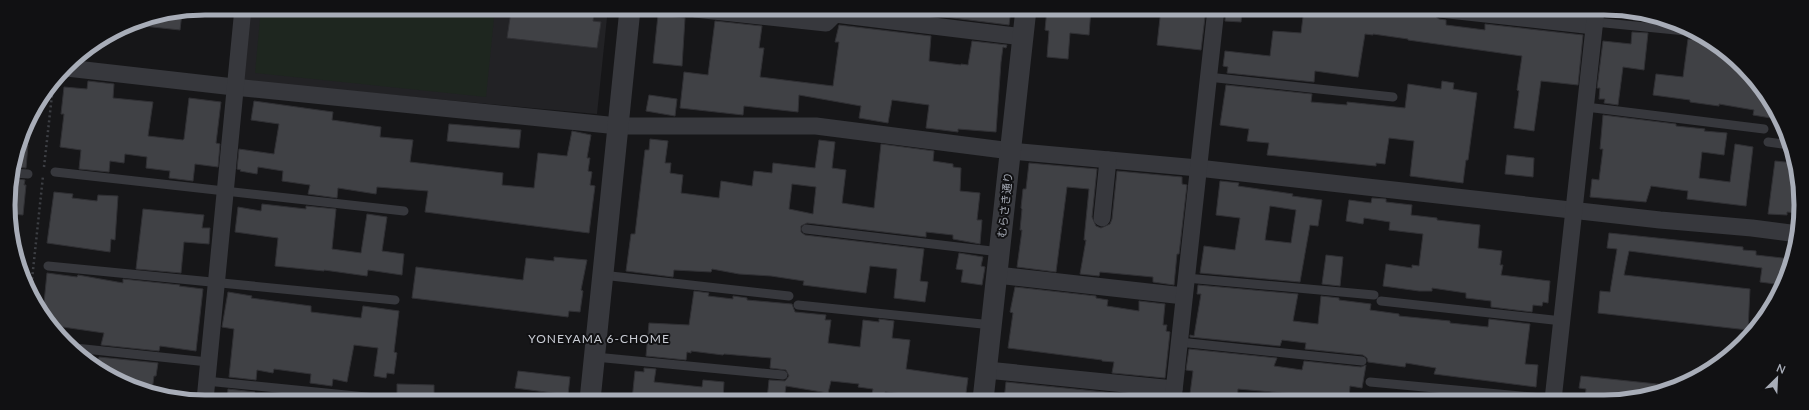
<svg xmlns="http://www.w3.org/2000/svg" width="1809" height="410" viewBox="0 0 1809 410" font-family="Lato,'Noto Sans JP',sans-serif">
<rect width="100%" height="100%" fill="#161618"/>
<polygon fill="#222225" points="250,8 608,8 597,114 242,81"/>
<polygon fill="#1e261f" points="261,8 495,8 486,97 255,73"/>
<g fill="#404145" stroke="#303034" fill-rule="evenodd">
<polygon points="527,8 595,8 593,21 601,22 597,48 507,38 511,11 526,14"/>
<polygon points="875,9 935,9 934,16"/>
<polygon points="937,9 1011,9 1009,25 937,16"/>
<polygon points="1047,9 1091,9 1089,35 1070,33 1068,59 1047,57 1049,31 1045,30"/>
<polygon points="1161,9 1206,9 1201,50 1157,45"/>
<polygon points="1226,9 1242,9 1241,22 1225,21"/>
<polygon points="1304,9 1340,9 1382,14 1382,9 1397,9 1432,14 1439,19 1446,20 1446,25 1485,30 1485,24 1583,35 1578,85 1541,81 1534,131 1514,128 1519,91 1517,90 1522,56 1408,40 1408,39 1373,34 1373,35 1365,34 1358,77 1315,71 1314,82 1227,73 1228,67 1223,66 1225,51 1270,56 1273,31 1301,33"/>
<polygon points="1568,10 1586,10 1585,15 1568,13"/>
<polygon points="1634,11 1650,16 1649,21 1633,20"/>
<polygon points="182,13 180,30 134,25 134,22"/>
<polygon points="658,15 685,18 682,66 653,63"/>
<polygon points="715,21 762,26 759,48 764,48 760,77 833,86 839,42 835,42 839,25 931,36 929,61 961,65 961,64 968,65 972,41 1007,45 1006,48 1003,47 1001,62 996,132 958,129 958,132 926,128 929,105 892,100 888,123 859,118 861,106 799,95 798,112 744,106 743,115 680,108 684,72 708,75"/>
<polygon points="1632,32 1648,33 1644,70 1623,67 1618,105 1604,103 1605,99 1599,99 1600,88 1597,88 1603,41 1631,44"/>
<polygon points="1698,38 1708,39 1750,76 1749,83 1760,85 1777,119 1753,115 1754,110 1719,104 1719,106 1690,102 1690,100 1653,95 1656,74 1683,77 1688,39 1697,40"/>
<polygon points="88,81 114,84 113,98 153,102 148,136 183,140 184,139 189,98 221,102 216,143 220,144 218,167 195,164 193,181 169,178 170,171 146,168 147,157 125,154 124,163 110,161 109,172 79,169 81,150 60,147 64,114 61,114 64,87 87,89"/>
<polygon points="1442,81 1454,83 1453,89 1477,93 1468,160 1466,160 1463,183 1410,176 1414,141 1389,138 1385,164 1376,163 1376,166 1267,155 1269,143 1247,141 1249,129 1220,125 1226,85 1312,94 1311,102 1347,105 1347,102 1405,108 1408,84 1441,89"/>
<polygon points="649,95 677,99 675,116 646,111"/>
<polygon points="254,101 333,112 332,120 381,127 380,137 413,140 410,162 503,173 502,185 534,188 538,153 567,156 572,131 591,135 587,158 590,158 588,171 592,172 590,185 595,186 589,233 425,212 428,191 377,187 376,194 338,188 337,198 308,194 310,185 282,181 283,171 258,167 257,174 240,171 241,170 237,169 239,149 274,154 279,124 251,120"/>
<polygon points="1603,115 1676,124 1676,126 1705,129 1704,131 1727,133 1724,155 1702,152 1699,178 1730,182 1735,144 1753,147 1746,206 1687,199 1688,191 1651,186 1646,202 1590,197 1592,179 1599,180 1603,149 1600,149"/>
<polygon points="449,124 521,130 519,148 447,141"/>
<path d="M 650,139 L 668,141 L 665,163 L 671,163 L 670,173 L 683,175 L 681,193 L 719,198 L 721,181 L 752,186 L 754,171 L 772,173 L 773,163 L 815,168 L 819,140 L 835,142 L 832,168 L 846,170 L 842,203 L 874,208 L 881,144 L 934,151 L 933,161 L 953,164 L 953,167 L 961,168 L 960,191 L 980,193 L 977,220 L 982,220 L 980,244 L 953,239 L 953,235 L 926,232 L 926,237 L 807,223 L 801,226 L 801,232 L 805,235 L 924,249 L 920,281 L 928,282 L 925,302 L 894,298 L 897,269 L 870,266 L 866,293 L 803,285 L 804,281 L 771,276 L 739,274 L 712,269 L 711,272 L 674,270 L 673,277 L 626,271 L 631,234 L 635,234 L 645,150 L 649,150 ZM 792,184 L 816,187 L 813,214 L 789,209 Z"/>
<polygon points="21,144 28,145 26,168 15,167"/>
<polygon points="1507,155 1534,158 1533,177 1505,174"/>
<polygon points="1775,161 1795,163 1798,213 1787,212 1787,215 1768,214"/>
<polygon points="1029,163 1097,169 1092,217 1096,226 1101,228 1110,224 1112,219 1117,171 1182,177 1182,184 1187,185 1179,254 1177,254 1174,285 1153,282 1153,277 1100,272 1099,276 1080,274 1086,240 1084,240 1089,189 1067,187 1056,272 1017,267 1022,230 1020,230 1022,209 1021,208 1023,189 1026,189"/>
<polygon points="12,178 25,180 24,185 26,185 23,215 11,214 8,192"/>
<path d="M 1220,181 L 1239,183 L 1238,186 L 1293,194 L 1292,196 L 1322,200 L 1318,226 L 1310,225 L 1300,282 L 1200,273 L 1204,246 L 1235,250 L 1240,218 L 1216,215 ZM 1270,206 L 1296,210 L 1291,243 L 1265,240 Z"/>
<polygon points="54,192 73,194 72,198 97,201 98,195 118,196 115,240 111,239 110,252 47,243"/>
<polygon points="1372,198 1386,199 1386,202 1412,205 1411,215 1437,218 1437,220 1480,225 1478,248 1502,251 1500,265 1503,265 1501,275 1550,281 1548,303 1543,302 1542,306 1533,305 1532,312 1491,307 1491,301 1466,298 1466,293 1432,288 1432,291 1419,291 1383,286 1386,264 1412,268 1412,265 1419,266 1423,234 1389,230 1390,222 1364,218 1363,224 1346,221 1349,200 1371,203"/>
<polygon points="262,204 306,209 306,206 336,209 332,249 361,253 367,214 387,217 382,251 404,254 402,275 368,270 367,276 324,270 324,271 275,266 278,238 235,232 238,207 261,211"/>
<polygon points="143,209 204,215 202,228 210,228 209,244 184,242 181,273 136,269"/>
<polygon points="1609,233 1743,247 1743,250 1756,251 1756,255 1791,259 1783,285 1760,282 1762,268 1629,251 1624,275 1750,289 1748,330 1598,313 1600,291 1610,292 1617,249 1607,248"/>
<polygon points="959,253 983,257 981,266 985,267 982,285 961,282 963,270 956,269"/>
<polygon points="1326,255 1343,257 1340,286 1322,284"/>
<polygon points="554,257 587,260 581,290 583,291 580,312 569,311 568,317 412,298 416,267 523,280 526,258 554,261"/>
<polygon points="47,273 77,277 78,275 123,283 123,279 180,285 179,286 203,289 196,351 160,346 159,351 101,345 104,333 49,325 43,313"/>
<polygon points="1198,285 1298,294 1293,321 1318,324 1321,296 1339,298 1339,300 1371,304 1370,310 1399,314 1399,316 1450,321 1450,323 1488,327 1489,319 1530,324 1525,364 1538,365 1536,387 1434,374 1436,368 1406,363 1405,367 1368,362 1367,358 1363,355 1305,349 1306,343 1282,340 1280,346 1190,337 1190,335 1194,336 1201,294 1197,294"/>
<polygon points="1015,287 1096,296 1096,298 1108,300 1107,306 1139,311 1139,301 1165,304 1163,325 1167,325 1166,331 1170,332 1165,378 1112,373 1114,362 1102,361 1102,360 1008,348 1013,313 1010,312"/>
<polygon points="694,291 709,293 708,296 733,299 733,296 747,298 747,300 792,304 795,312 826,315 825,320 831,320 828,343 860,347 863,320 879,322 879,319 894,321 892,338 910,340 906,369 968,378 965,400 919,400 920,396 885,392 885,396 872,394 873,389 858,387 859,384 831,381 828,393 786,386 785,393 782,396 781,400 767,400 769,380 785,381 789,376 786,370 770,368 771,358 724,354 723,355 691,351 691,353 687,352 686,360 646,356 649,323 689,325"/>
<polygon points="228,292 252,296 251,298 311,306 311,312 361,318 363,306 399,311 394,352 397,353 394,374 387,373 386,378 374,376 378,348 354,345 347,382 333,379 332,386 310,383 311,374 274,369 273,373 257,370 256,380 229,377 234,329 222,327"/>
<polygon points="1189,349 1277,358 1274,366 1302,370 1304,361 1361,367 1366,365 1362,388 1350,386 1349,399 1238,389 1237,400 1225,400 1217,399 1217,397 1190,394 1193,371 1186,370"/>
<polygon points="99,357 158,363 156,376 154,376 152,391 106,375 96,367"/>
<polygon points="644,368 656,369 654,382 702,387 703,380 724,382 723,400 632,400 635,371 644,372"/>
<polygon points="518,371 570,377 568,395 515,388"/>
<polygon points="1581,376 1676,386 1629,400 1585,400 1586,389 1579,388"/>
<polygon points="1006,382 1154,397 1154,400 1004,400"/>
<polygon points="397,384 434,385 434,398 397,394"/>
<polygon points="228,389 255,392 254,400 227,400"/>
</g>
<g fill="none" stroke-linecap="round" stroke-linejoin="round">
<g stroke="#3d3f44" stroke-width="2.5" stroke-dasharray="2 3" stroke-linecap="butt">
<polyline points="44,167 53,86"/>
<polyline points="23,273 32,275"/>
<polyline points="31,289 43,176"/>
</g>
<g stroke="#37383d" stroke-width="9">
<polyline points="1595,22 1696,32"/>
<polyline points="1208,77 1393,97"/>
<polyline points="1586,107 1764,129"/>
<polyline points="1768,142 1790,145"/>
<polyline points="55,172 404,211"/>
<polyline points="14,173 28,174"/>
<polyline points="806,229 1000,252"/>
<polyline points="48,266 395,300"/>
<polyline points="602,275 789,296"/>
<polyline points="1186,278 1374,295"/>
<polyline points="1381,301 1562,321"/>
<polyline points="798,305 992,325"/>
<polyline points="1179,342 1362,361"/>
<polyline points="75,348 208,362"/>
<polyline points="595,357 783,375"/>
<polyline points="206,381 386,399"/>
<polyline points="1370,382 1553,399"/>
<polyline points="787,399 800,400"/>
</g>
<g stroke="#37383d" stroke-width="17">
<polyline points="695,9 826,23 835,14 1023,37"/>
<polyline points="1440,9 1594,26"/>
<polyline points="67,68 234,87 618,126 816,126 1011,151 1198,168 1660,220 1752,228 1798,234"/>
<polyline points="1102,218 1108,160"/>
<polyline points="997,275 1184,296"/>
<polyline points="987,370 1174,389"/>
<polyline points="205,400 243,8"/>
<polyline points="1173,400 1216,9"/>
<polyline points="1553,400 1596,10"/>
</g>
<g stroke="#37383d" stroke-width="21">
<polyline points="590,400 630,9"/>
<polyline points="983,400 1026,9"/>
</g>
</g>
<g text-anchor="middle" stroke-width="4" stroke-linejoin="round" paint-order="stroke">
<g font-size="11" fill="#a8adb8" stroke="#111113">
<text transform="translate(1005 205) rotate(-84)" y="4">むらさき通り</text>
</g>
<g font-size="12" letter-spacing="1" fill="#c9ccd4" stroke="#111113">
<text x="599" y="343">YONEYAMA 6-CHOME</text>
</g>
</g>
<path d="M0 0H1809V410H0ZM205 15H1604A190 190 0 0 1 1794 205V205A190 190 0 0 1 1604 395H205A190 190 0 0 1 15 205V205A190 190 0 0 1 205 15Z" fill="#111113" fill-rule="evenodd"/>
<path fill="none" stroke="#a8adb8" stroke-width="5" d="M205 15H1604A190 190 0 0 1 1794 205V205A190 190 0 0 1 1604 395H205A190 190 0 0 1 15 205V205A190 190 0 0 1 205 15Z"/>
<g transform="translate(1777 378) rotate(24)" stroke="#111113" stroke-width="3" paint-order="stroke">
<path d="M0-3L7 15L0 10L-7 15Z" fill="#a8adb8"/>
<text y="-6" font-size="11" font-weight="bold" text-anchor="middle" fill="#a8adb8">N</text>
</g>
</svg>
